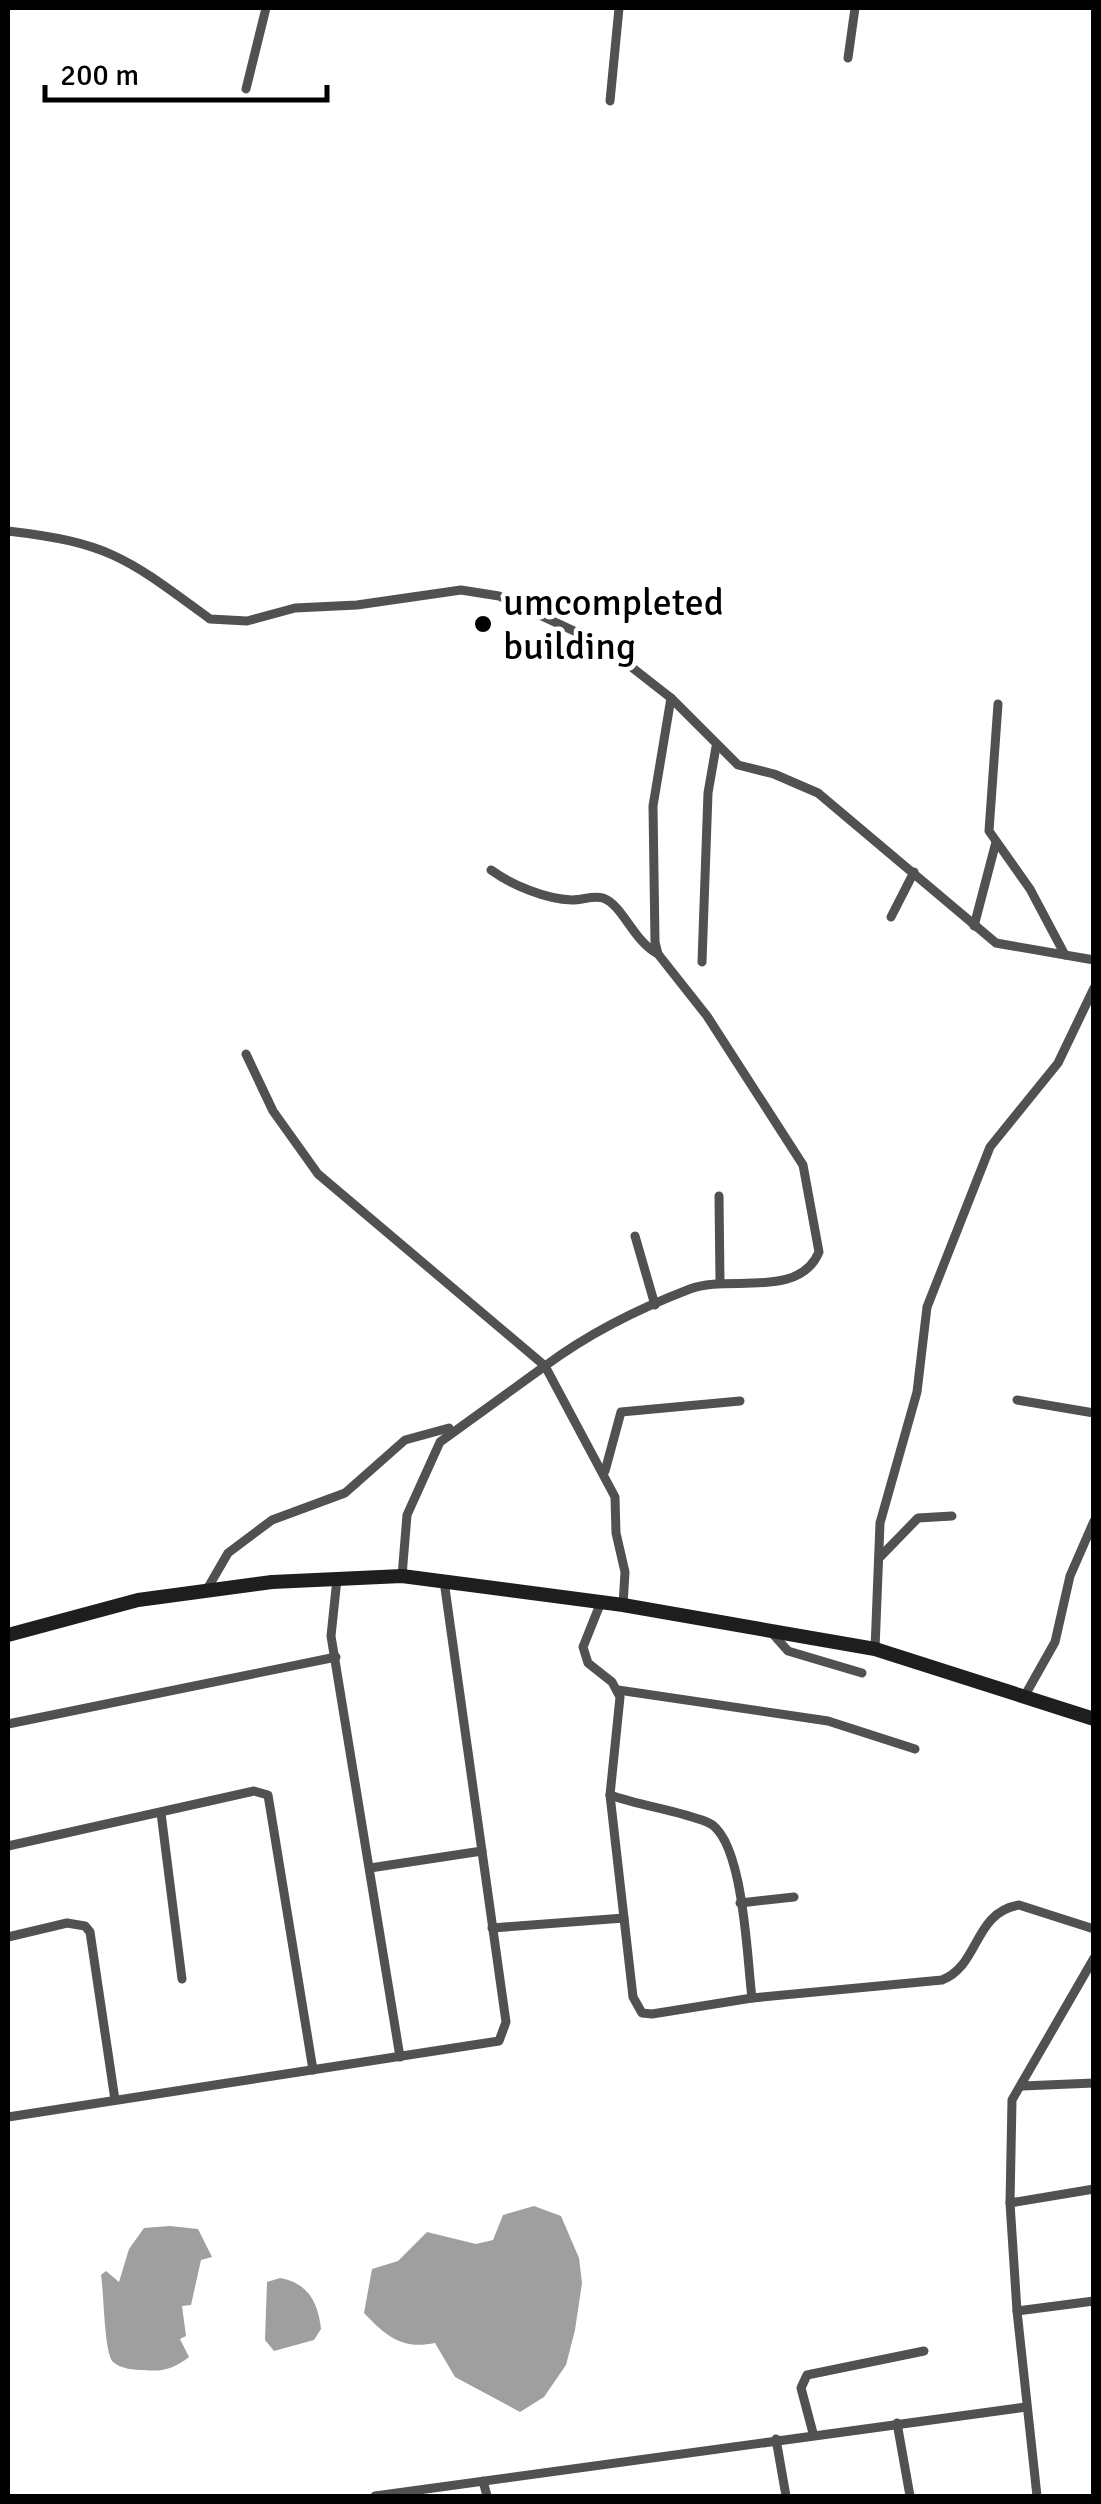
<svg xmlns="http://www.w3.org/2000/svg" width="1101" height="2504" viewBox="0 0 1101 2504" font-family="Signika,sans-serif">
<rect width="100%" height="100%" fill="#fff"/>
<g fill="#9f9f9f">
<path d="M 534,2206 L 561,2216 L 579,2258 L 582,2283 L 575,2330 L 566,2365 L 544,2397 L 520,2412 L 455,2377 L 435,2343 C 402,2350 386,2336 364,2313 L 372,2269 L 398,2261 L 427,2232 L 476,2244 L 493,2240 L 503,2215 Z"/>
<path d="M 170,2226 L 198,2229 L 212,2257 L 201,2260 L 191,2305 L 182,2306 L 186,2336 L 180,2339 L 189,2357 C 173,2369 163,2372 144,2370 C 134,2370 121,2369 113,2362 C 104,2353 104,2292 101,2275 L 106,2271 L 119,2282 L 129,2249 L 144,2228 Z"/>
<path d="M 280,2278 C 308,2283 318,2302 321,2329 L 314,2340 L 274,2351 L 265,2340 L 267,2282 Z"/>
</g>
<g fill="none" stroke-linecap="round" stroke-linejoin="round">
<g stroke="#515151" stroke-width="9">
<polyline points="848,58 855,8"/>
<polyline points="246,89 266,8"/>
<polyline points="610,101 619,8"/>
<path d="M 8,531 C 111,543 128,559 210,619 L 247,621 L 295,608 L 357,605 L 461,590 L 499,596 L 602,644 L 671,698 L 738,765 L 774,774 L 818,793 L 996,943 L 1094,960"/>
<polyline points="998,704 989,831 1030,889 1065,955"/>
<path d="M 491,870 C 512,885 545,899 572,900 C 583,900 593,895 603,898 C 623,905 633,941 658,954"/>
<polyline points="891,917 914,872"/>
<polyline points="974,926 996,842"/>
<polyline points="702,962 708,793 716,747"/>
<polyline points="246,1054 273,1111 318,1174 545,1366 440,1442 407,1515 402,1576"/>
<polyline points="719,1196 720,1282"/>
<polyline points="635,1236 655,1305"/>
<polyline points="1017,1400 1094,1413"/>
<polyline points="605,1471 621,1412 740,1401"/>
<polyline points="879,1558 918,1518 952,1516"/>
<polyline points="337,1579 331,1636 400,2057"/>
<polyline points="206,1591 228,1553 272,1520 345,1493 405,1440 449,1428"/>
<polyline points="601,1602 583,1647 588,1663 612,1682 620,1697 610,1795 624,1918"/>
<path d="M 623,1605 L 625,1572 L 616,1533 L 615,1497 L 545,1366 C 588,1334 640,1308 690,1289 C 728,1274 799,1300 819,1252 L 803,1165 L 707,1016 L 658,954 L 655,942 L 653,806 L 671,698"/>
<polyline points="772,1633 788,1651 862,1673"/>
<polyline points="875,1649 880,1523 917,1392 927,1307 990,1147 1058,1063 1094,988"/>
<polyline points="618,1690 828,1721 915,1749"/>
<polyline points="1024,1697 1055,1642 1070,1576 1094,1521"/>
<polyline points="8,1724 336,1657"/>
<path d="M 610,1795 C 641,1806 676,1810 707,1822 C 744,1836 747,1961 752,1998"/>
<polyline points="161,1813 182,1979"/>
<polyline points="8,1846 254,1791 268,1795 313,2070"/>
<polyline points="370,1868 482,1851"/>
<polyline points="740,1903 794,1897"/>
<path d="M 492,1928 L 624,1918 L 633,1997 L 642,2013 L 652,2014 L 752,1998 L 942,1980 C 980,1965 973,1913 1019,1905 L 1094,1929"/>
<polyline points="8,1937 67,1923 85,1926 90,1932 115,2100"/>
<polyline points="1022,2086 1094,2083"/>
<polyline points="8,2117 499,2041 506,2022 444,1581"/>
<polyline points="1010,2203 1094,2189"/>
<polyline points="1017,2311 1094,2301"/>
<polyline points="897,2423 910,2496"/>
<polyline points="813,2433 801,2388 807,2375 924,2351"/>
<polyline points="776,2439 786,2496"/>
<polyline points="483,2481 487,2496"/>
<polyline points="375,2496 1026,2407"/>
<polyline points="1037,2496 1017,2311 1010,2203 1012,2100 1094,1958"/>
</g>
<polyline stroke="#1e1e1e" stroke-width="14" points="8,1635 138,1600 272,1582 402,1576 623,1605 875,1649 1094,1719"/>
</g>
<circle fill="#000" stroke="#fff" stroke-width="4" cx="483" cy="624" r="10"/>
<g text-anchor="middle" stroke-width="9" stroke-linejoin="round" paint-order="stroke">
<g font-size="38" fill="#000" stroke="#fff" text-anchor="start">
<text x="503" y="615">umcompleted<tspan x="503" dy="44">building</tspan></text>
</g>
</g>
<rect width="1101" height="2504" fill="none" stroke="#000000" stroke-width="20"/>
<path d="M45 85v15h282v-15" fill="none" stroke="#000000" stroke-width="5"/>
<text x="60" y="85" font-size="30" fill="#000000" stroke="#ffffff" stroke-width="8" paint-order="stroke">200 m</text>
</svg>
